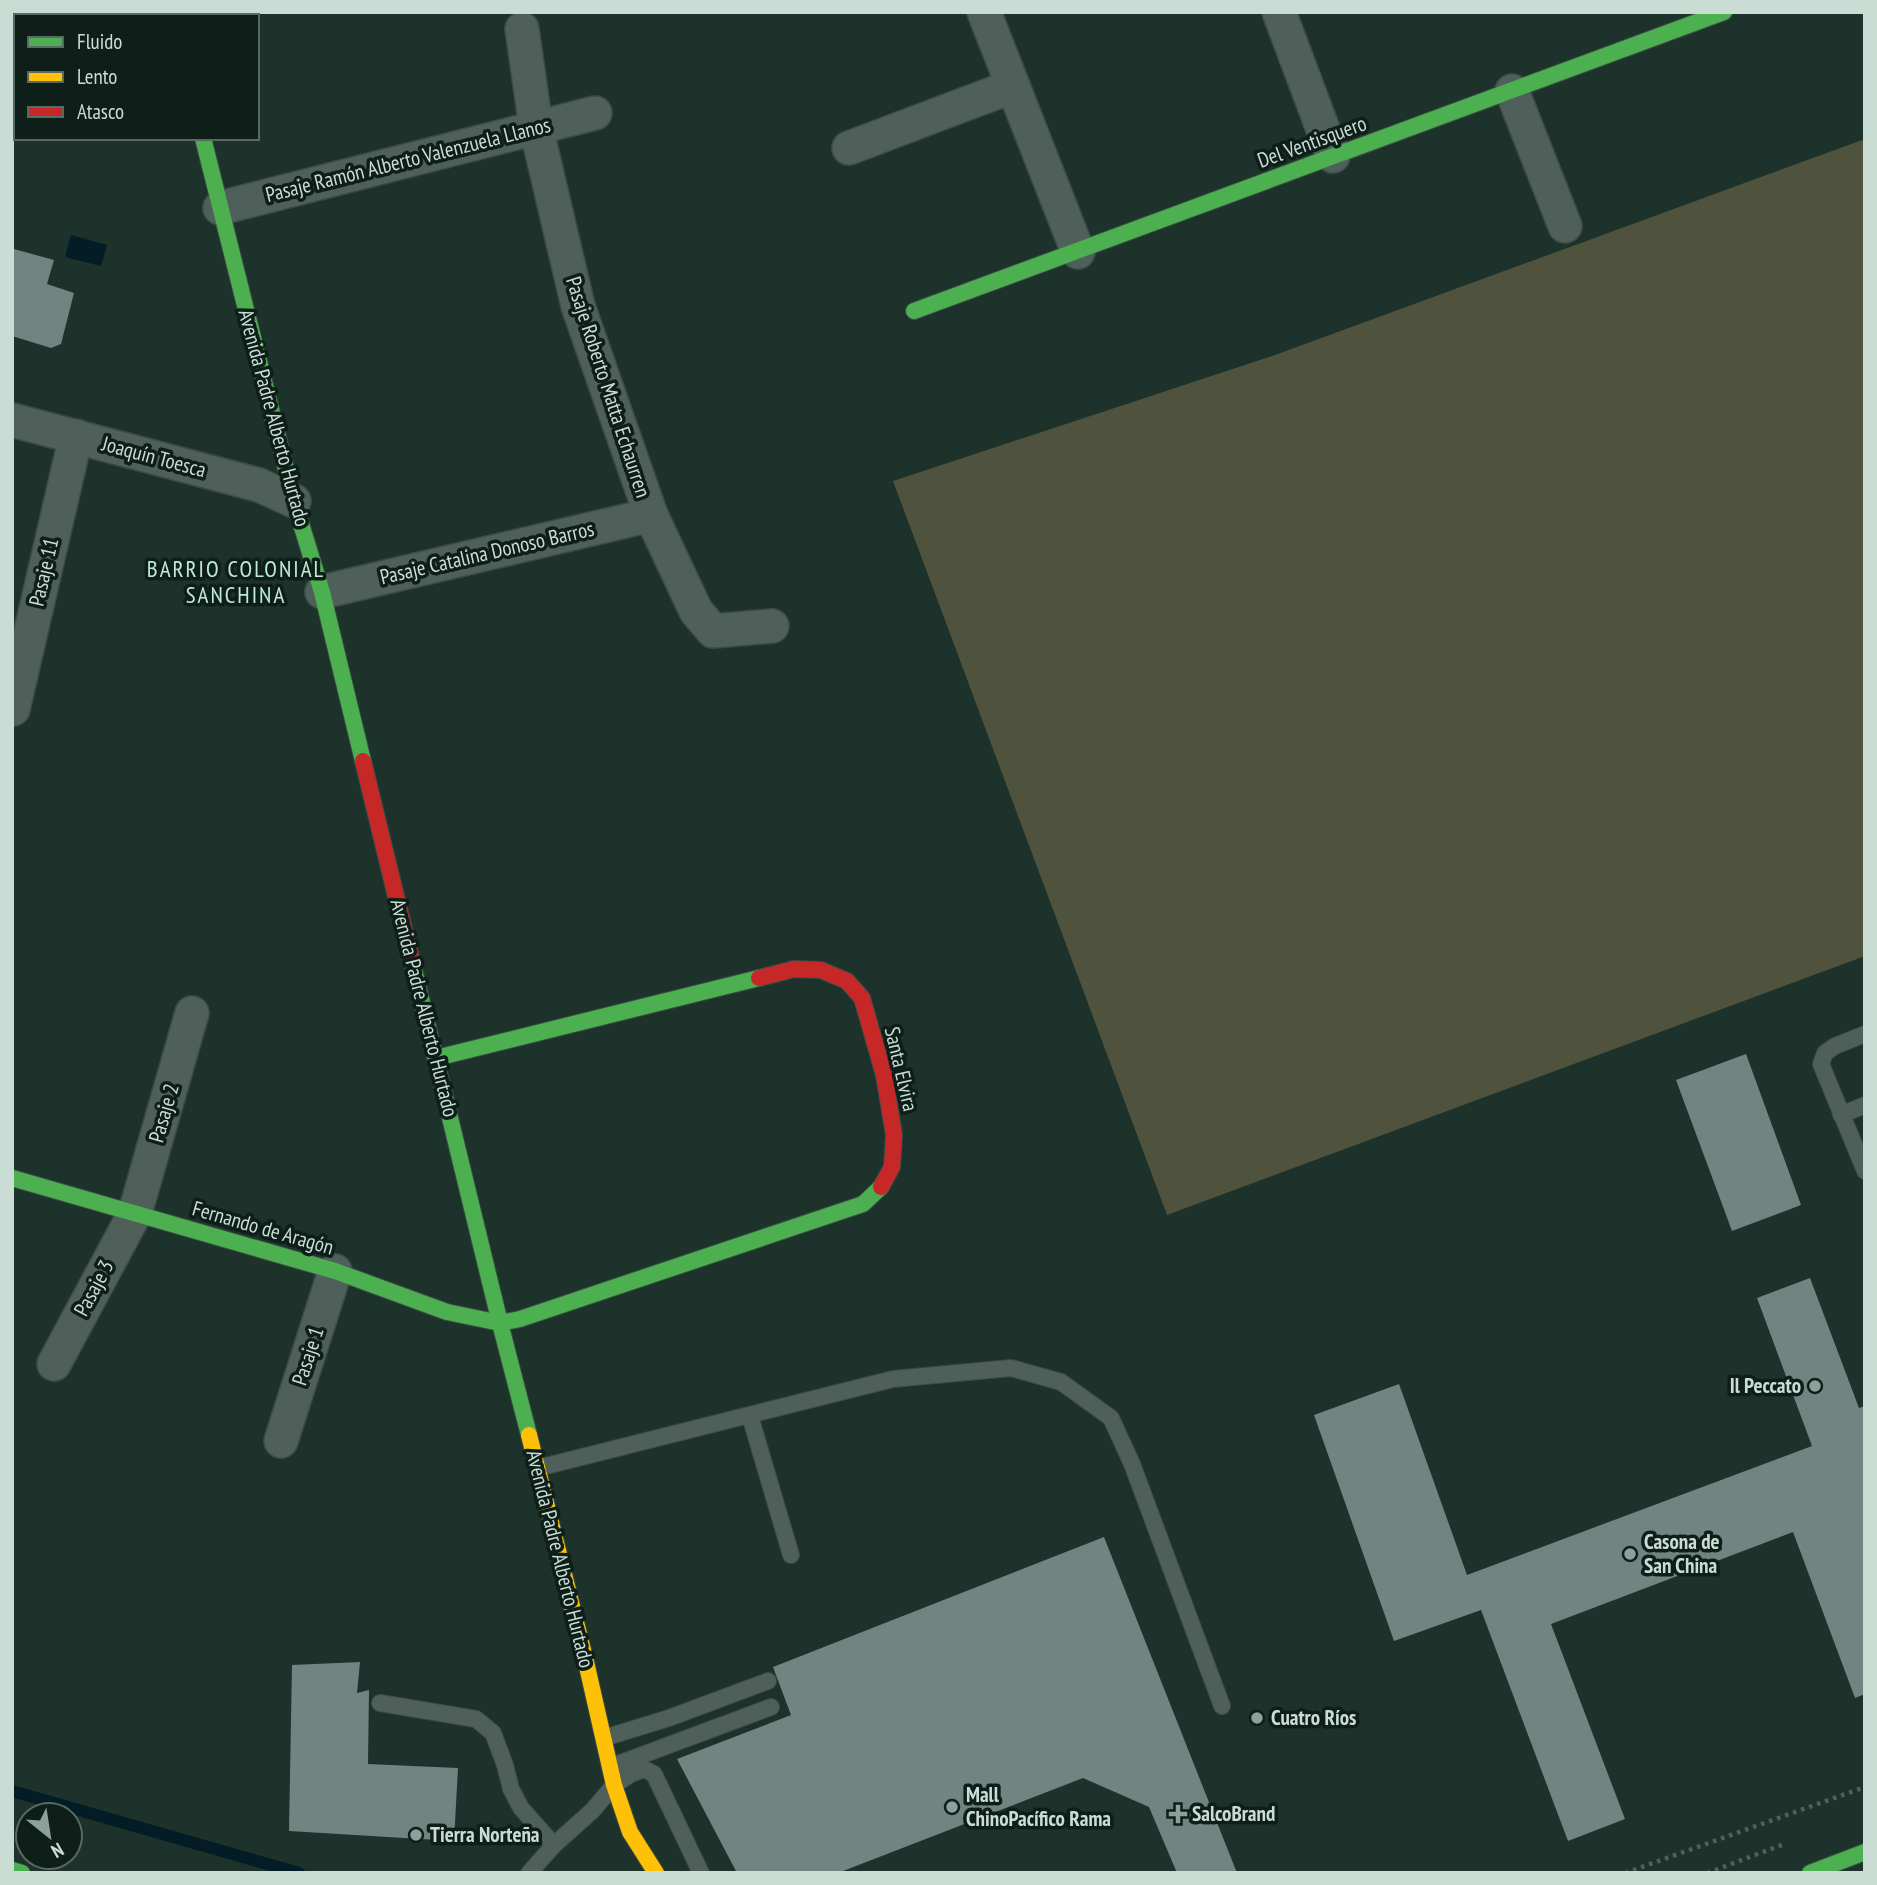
<svg xmlns="http://www.w3.org/2000/svg" width="1877" height="1885" viewBox="0 0 1877 1885" font-family="'PT Sans Narrow',sans-serif">
<rect width="100%" height="100%" fill="#1c322a"/>
<polygon fill="#4f533d" points="1865,139 1865,956 1167,1215 893,481 1275,355"/>
<polygon fill="#031c25" points="71,235 107,245 101,266 65,257"/>
<g fill="none" stroke-linecap="round" stroke-linejoin="round">
<polyline stroke="#031c25" stroke-width="12" points="12,1791 299,1873"/>
</g>
<g fill="#718481">
<polygon points="14,249 54,260 47,284 74,293 61,344 51,348 12,336 12,256"/>
<polygon points="1746,1054 1801,1205 1732,1231 1676,1080"/>
<polygon points="1810,1278 1859,1408 1865,1406 1865,1694 1855,1698 1793,1532 1551,1624 1625,1819 1568,1841 1481,1610 1394,1641 1314,1415 1399,1384 1467,1575 1812,1446 1757,1298"/>
<polygon points="1104,1537 1237,1873 1177,1873 1149,1807 1083,1778 838,1873 737,1873 677,1759 791,1715 773,1667"/>
<polygon points="360,1662 357,1693 369,1690 368,1764 458,1768 454,1841 289,1831 292,1665"/>
</g>
<g fill="none" stroke-linecap="round" stroke-linejoin="round">
<g stroke="#3b4c45" stroke-width="18">
<g id="lane">
<polyline points="1865,1034 1835,1046 1825,1053 1821,1064 1865,1171"/>
<polyline points="1841,1115 1865,1105"/>
<polyline points="750,1416 791,1555"/>
<polyline points="538,1468 893,1379 1011,1368 1061,1382 1111,1418 1132,1464 1222,1706"/>
<polyline points="380,1703 476,1719 493,1733 505,1765 511,1789 521,1808 554,1845"/>
<polyline points="604,1738 669,1718 768,1681"/>
<polyline points="610,1767 771,1707"/>
<polyline points="529,1873 554,1845 593,1810 614,1785 631,1774 644,1769 654,1774 701,1873"/>
</g>
</g>
<g stroke="#3b4c45" stroke-width="36">
<g id="street">
<polyline points="174,12 175,16"/>
<polyline points="984,12 1078,252"/>
<polyline points="1279,12 1333,156"/>
<polyline points="522,29 536,127 578,306 651,515 696,611 713,631 772,626"/>
<polyline points="12,62 16,62"/>
<polyline points="1512,91 1565,226"/>
<polyline points="849,148 1013,86"/>
<polyline points="220,208 595,113"/>
<polyline points="12,420 259,485 294,501"/>
<polyline points="322,592 651,515"/>
<polyline points="13,709 76,436"/>
<polyline points="54,1364 135,1213 192,1013"/>
<polyline points="281,1441 335,1271"/>
</g>
</g>
<g stroke="#3b4c45" stroke-width="18">
<g id="fast">
<polyline points="203,138 294,501 322,592 363,761"/>
<polyline points="914,311 1724,12"/>
<polyline points="414,970 500,1323 529,1435"/>
<polyline points="436,1058 759,978"/>
<polyline points="12,1178 335,1271 447,1312 500,1323 520,1319 863,1204 881,1187"/>
<polyline points="12,1870 22,1873"/>
<polyline points="1810,1873 1865,1852"/>
</g>
</g>
<g stroke="#3b4c45" stroke-width="18">
<polyline id="slow" points="529,1435 586,1662 614,1785 630,1832 656,1873"/>
</g>
<g stroke="#3b4c45" stroke-width="18">
<g id="jam">
<polyline points="363,761 414,970"/>
<polyline points="759,978 794,969 821,970 847,981 862,998 884,1075 894,1135 892,1167 881,1187"/>
</g>
</g>
<g stroke="#52615a" stroke-width="4.5" stroke-dasharray="3.5 5" stroke-linecap="butt">
<polyline points="1625,1873 1865,1787"/>
<polyline points="1707,1873 1782,1845"/>
</g>
<use href="#lane" stroke="#4f5f5a" stroke-width="16"/>
<use href="#street" stroke="#4f5f5a" stroke-width="33"/>
<use href="#fast" stroke="#4caf50" stroke-width="16"/>
<use href="#slow" stroke="#ffc107" stroke-width="16"/>
<use href="#jam" stroke="#c62828" stroke-width="16"/>
</g>
<g fill="#8ca199" stroke="#0e1e18" stroke-width="2.5">
<circle cx="1815" cy="1386" r="7"/>
<circle cx="1630" cy="1554" r="7"/>
<circle cx="1257" cy="1718" r="7"/>
<circle cx="952" cy="1807" r="7"/>
<path d="M1174.5 1803.5h7v7h7v7h-7v7h-7v-7h-7v-7h7z"/>
<circle cx="416" cy="1835" r="7"/>
</g>
<g text-anchor="middle" stroke-width="7" stroke-linejoin="round" paint-order="stroke">
<g font-size="21" fill="#c9ddd5" stroke="#0e1e18">
<text transform="translate(1312 142) rotate(-20)" y="7">Del Ventisquero</text>
<text transform="translate(408 160) rotate(-14)" y="7">Pasaje Ramón Alberto Valenzuela Llanos</text>
<text transform="translate(608 387) rotate(72)" y="7">Pasaje Roberto Matta Echaurren</text>
<text transform="translate(274 418) rotate(75)" y="7">Avenida Padre Alberto Hurtado</text>
<text transform="translate(154 457) rotate(15)" y="7">Joaquín Toesca</text>
<text transform="translate(487 553) rotate(-13)" y="7">Pasaje Catalina Donoso Barros</text>
<text transform="translate(44 572) rotate(-77)" y="7">Pasaje 11</text>
<text transform="translate(424 1008) rotate(76)" y="7">Avenida Padre Alberto Hurtado</text>
<text transform="translate(901 1069) rotate(77)" y="7">Santa Elvira</text>
<text transform="translate(164 1113) rotate(-74)" y="7">Pasaje 2</text>
<text transform="translate(263 1228) rotate(16)" y="7">Fernando de Aragón</text>
<text transform="translate(94 1288) rotate(-62)" y="7">Pasaje 3</text>
<text transform="translate(308 1356) rotate(-72)" y="7">Pasaje 1</text>
<text transform="translate(560 1559) rotate(76)" y="7">Avenida Padre Alberto Hurtado</text>
</g>
<g font-size="21" font-weight="bold" fill="#c9ddd5" stroke="#0e1e18" text-anchor="start">
<text x="1801" y="1393" text-anchor="end">Il Peccato</text>
<text x="1644" y="1549">Casona de<tspan x="1644" dy="24">San China</tspan></text>
<text x="1271" y="1725">Cuatro Ríos</text>
<text x="966" y="1802">Mall<tspan x="966" dy="24">ChinoPacífico Rama</tspan></text>
<text x="1192" y="1821">SalcoBrand</text>
<text x="430" y="1842">Tierra Norteña</text>
</g>
<g font-size="23" letter-spacing="2" fill="#bfe8d8" stroke="#0e1e18">
<text x="236" y="577">BARRIO COLONIAL<tspan x="236" dy="26">SANCHINA</tspan></text>
</g>
</g>
<rect width="1877" height="1885" fill="none" stroke="#c9ddd5" stroke-width="28"/>
<rect x="14" y="14" width="245" height="126" fill="#0e1e18" stroke="#596a64" stroke-width="2"/>
<rect x="28" y="37" width="35" height="10" fill="#4caf50" stroke="#596a64" stroke-width="2"/>
<text x="77" y="49" font-size="21" fill="#c9ddd5">Fluido</text>
<rect x="28" y="72" width="35" height="10" fill="#ffc107" stroke="#596a64" stroke-width="2"/>
<text x="77" y="84" font-size="21" fill="#c9ddd5">Lento</text>
<rect x="28" y="107" width="35" height="10" fill="#c62828" stroke="#596a64" stroke-width="2"/>
<text x="77" y="119" font-size="21" fill="#c9ddd5">Atasco</text>
<g transform="translate(49 1836) rotate(150)"><circle r="33" fill="#0e1e18" stroke="#596a64" stroke-width="2"/>
<path d="M0-5L12 26L0 18L-12 26Z" fill="#8ca199"/>
<text y="-10" font-size="19" font-weight="bold" text-anchor="middle" fill="#c9ddd5">N</text>
</g>
</svg>
